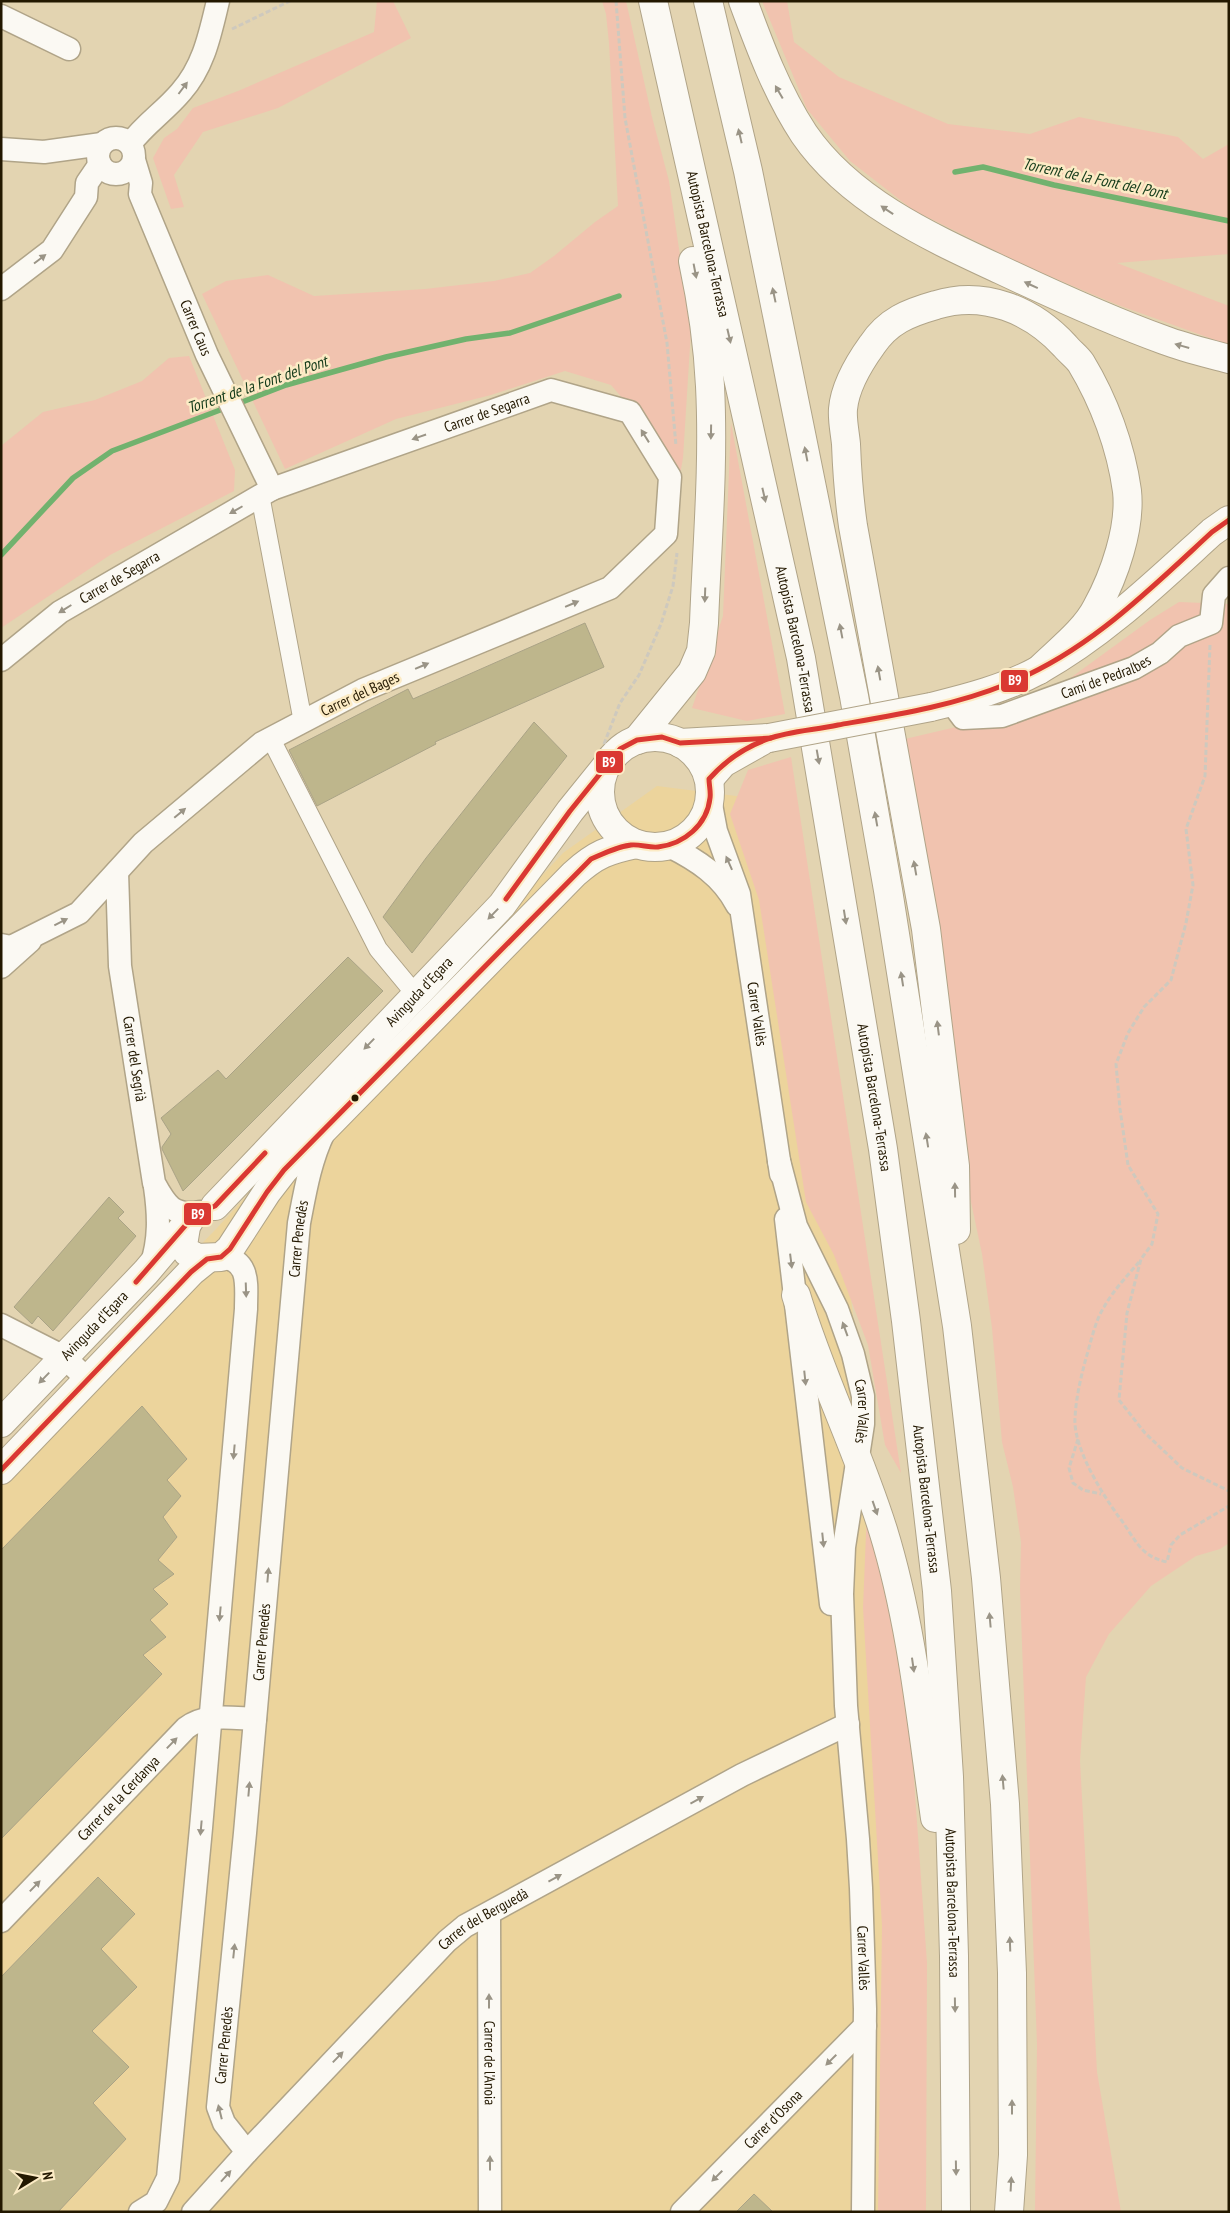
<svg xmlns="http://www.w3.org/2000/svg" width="1230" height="2213" viewBox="0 0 1230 2213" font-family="'PT Sans Narrow',sans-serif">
<rect width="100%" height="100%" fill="#e3d4b1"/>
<polygon fill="#ecd49c" points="657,786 744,797 844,1237 900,1730 911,2212 1,2212 1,1451 216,1229 563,853"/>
<g fill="#f1c3af">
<polygon points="377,1 393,1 411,38 278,108 203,132 174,175 184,207 171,209 153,158 164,138 177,129 193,108 238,91 374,32"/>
<polygon points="602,1 626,1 652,117 669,181 691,330 683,458 678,486 667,450 611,385 565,371 491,395 396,419 285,469 202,294 226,281 268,275 314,296 425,289 494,281 530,273 554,256 595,222 618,206 609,43 606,14"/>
<polygon points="762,1 787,1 794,42 839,77 948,124 1030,134 1079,117 1178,137 1203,159 1229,144 1229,254 1117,263 1229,306 1229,345 1118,305 1030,268 913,210 850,161 807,109"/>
<polygon points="189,356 235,470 234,491 110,555 1,628 1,446 43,412 95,400 142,381 169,358"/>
<polygon points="731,423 785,714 747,721 692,708 723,616"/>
<polygon points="1179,602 1229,604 1229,1543 1220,1549 1196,1556 1151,1586 1109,1634 1086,1677 1080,1761 1097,2072 1121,2212 1035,2212 1037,2045 1020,1590 1021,1542 1013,1487 1002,1442 992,1328 982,1254 959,1145 888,743 973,723 1058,687 1150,620"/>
<polygon points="791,757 901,1473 885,1445 868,1345 834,1255 806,1202 759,900 730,814 748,770"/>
<polygon points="867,1509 904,1639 927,1963 926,2212 878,2212 882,1926 863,1608"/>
</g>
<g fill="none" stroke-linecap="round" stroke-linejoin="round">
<g stroke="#71b26e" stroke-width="5.5">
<polyline points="955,172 983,167 1054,185 1229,221"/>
<polyline points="237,404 286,385 386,357 466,339 510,333 619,296"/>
<polyline points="1,555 73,478 112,451 228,407"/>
</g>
</g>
<g fill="#beb68c" stroke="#aaa386">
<polygon points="585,623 604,667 435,742 436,744 317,806 289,750 408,689 413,699"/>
<polygon points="534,722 567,756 412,953 383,917 426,858"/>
<polygon points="348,957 383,991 183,1191 162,1149 162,1147 171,1134 161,1118 218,1070 226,1079"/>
<polygon points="109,1197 124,1212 118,1218 136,1236 53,1331 38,1316 32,1324 14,1307"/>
<polygon points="142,1406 187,1459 167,1480 181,1496 163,1517 177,1537 158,1560 174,1574 153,1589 168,1604 150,1620 166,1637 143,1655 162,1674 1,1839 1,1550"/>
<polygon points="98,1877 135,1914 101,1949 137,1987 92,2031 129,2067 93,2103 126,2139 58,2212 1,2212 1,1977"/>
<polygon points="754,2194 773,2212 736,2212"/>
</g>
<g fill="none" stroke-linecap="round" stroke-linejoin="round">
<g stroke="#b0a488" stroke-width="20">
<g id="pedestrian">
<polyline points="260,495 303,722"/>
<polyline points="271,739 378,949 416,995"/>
</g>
</g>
<g stroke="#b0a488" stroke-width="25">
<g id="minor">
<polyline points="1,16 69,49"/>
<circle cx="116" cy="156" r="18"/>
<path d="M 130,144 C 145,124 165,111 181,92 C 204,66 210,34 218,1"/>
<polyline points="1,149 44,152 102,144"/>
<path id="s1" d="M 134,160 L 141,183 L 140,194 L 207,355 L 272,489"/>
<polyline points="1,289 52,250 86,197 87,183 100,164"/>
<path id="s2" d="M 1,660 L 60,612 L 272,489 L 551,390 L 630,412 L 670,477 L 666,534 L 610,588 L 363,690 L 262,743 L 143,843 L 79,913 L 11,947 L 1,945"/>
<path id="s3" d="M 951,702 L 963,718 L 1002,716 L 1134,668 L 1160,653 L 1179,636 L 1211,623 L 1214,595 L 1229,578"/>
<path id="s4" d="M 710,799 L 716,831 L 739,894 L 781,1174"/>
<path d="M 669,846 C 697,860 722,876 737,905"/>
<path id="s5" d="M 117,872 L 120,966 L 154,1183 C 166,1205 173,1217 200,1212"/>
<polyline points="1,967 30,941"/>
<path id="s6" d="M 779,1161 L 796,1226 L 837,1309 L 853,1354 L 863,1396 L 863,1424 L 844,1547 L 842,1594 L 846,1706 L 858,1839 L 861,1888 L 865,2009 L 863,2212"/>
<polyline points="786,1219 831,1604"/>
<path d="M 151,1266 C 160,1239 159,1215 155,1187"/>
<polyline points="1,1325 64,1357 88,1380"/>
<path id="s7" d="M 489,1914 L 490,2212"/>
<path id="s8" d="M 1,1921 L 186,1728 C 206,1713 231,1718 255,1719"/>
<path id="s9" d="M 247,2152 L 224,2123 L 218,2107 L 245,1833 L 299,1223 C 305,1192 310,1161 324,1132"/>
<path d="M 140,2212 L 156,2202 L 168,2178 L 201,1828 L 246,1309 C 246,1285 251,1260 221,1257"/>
<path id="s10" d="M 193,2212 L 247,2152 L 447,1941 L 465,1926 L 742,1775 L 848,1724"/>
<path id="s11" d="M 682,2212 L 865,2026"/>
</g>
</g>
<g stroke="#b0a488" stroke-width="30">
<g id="tertiary">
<path d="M 931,707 C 968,698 1006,688 1039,670 C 1105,633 1157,582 1212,532 L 1229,520"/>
<circle cx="655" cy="792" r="55"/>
<polyline points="680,743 769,738"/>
<polyline points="709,779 723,763 762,741"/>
<path id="s12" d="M 215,1206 L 502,905 L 570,811 L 608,764"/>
<path d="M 186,1227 L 183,1245 L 187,1252 L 197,1258 L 221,1257 L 230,1249 L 267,1192 L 284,1170 L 574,874 C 596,854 608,850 636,844"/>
<path id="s13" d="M 1,1423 L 146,1272 L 189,1221"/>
<polyline points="1,1470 191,1272 207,1259"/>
</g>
</g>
<g stroke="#b0a488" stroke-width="30">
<g id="motorway">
<path id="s14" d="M 653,1 L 801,658 L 883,1149 L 906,1321 L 937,1591 L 949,1777 L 954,1956 L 956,2212"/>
<polyline points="708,1 748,171 854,696 888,890 957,1326 986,1578 1005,1804 1012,1973 1013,2155 1009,2212"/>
<path d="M 743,1 C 760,47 777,93 804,134 C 850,201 930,237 1001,270 C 1054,295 1108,320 1164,340 C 1185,348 1207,353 1229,359"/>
<path d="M 637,740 L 692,672 L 701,651 L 704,623 C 707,544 714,465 710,386 C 708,344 702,303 693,261"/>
<path d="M 956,1230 L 955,1166 L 926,929 L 853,526 C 849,498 847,471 846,444 C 845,433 842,420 843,409 C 845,386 859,363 872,345 C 888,321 908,313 936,305 C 984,290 1032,310 1065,346 C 1070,352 1077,357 1081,363 C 1104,401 1121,447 1127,491 C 1131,528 1114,576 1097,607 C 1085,631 1058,651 1039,670"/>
<path d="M 796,1295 C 820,1375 858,1450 883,1530 C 912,1624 921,1721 935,1818"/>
</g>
</g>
<g stroke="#cec9be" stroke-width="3" stroke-dasharray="5 2.5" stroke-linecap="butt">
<polyline points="616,1 625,118 667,343 676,446"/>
<polyline points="232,29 290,1"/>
<polyline points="1210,645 1205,776 1186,829 1193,885 1186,923 1171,980 1144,1007 1128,1033 1116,1064 1120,1109 1128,1165 1158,1214 1152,1244 1141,1259 1127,1313 1119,1400 1145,1433 1182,1468 1229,1491"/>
<polyline points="604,744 620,703 639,675 661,624 673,586 677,553"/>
<path d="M 1139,1262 C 1127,1276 1113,1291 1104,1307 C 1095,1321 1091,1342 1086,1358 C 1081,1377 1076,1397 1075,1418 C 1073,1447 1102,1494 1119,1517 C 1135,1538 1139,1556 1167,1562 L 1171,1545 L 1180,1535 L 1229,1506"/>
<polyline points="1078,1439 1069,1468 1073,1483 1083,1490 1101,1494"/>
</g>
<use href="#pedestrian" stroke="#fbf9f3" stroke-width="18"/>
<use href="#minor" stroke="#fbf9f3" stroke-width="22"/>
<use href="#tertiary" stroke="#fbf9f3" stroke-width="28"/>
<use href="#motorway" stroke="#fbf9f3" stroke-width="28"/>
<g stroke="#b0a488" stroke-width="30" stroke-linecap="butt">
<polyline id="tertiary-bridge" points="769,738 931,707"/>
</g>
<use href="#tertiary-bridge" stroke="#fbf9f3" stroke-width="28"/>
<g stroke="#fcebc5" stroke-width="9">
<g id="bus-1">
<polyline points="506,899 570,811 620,749 637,740 662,737 680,743 771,738"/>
<polyline points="136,1282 191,1219 200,1212 215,1206 265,1153"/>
<path d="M 1,1470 L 191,1272 L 207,1259 L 221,1257 L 230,1249 L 267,1192 L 284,1170 L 591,859 C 604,853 617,847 631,845 C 640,844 649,848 658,847 C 684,844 707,825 710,798 C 711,792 709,785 709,779 C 725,761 745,747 768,739 C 789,731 816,730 838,725 C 895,715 953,706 1007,684 C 1088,652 1149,590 1212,532 L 1229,520"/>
</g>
</g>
<use href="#bus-1" stroke="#da3832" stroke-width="5"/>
</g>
<defs><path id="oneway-solid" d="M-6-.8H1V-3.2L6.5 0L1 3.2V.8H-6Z" transform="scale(1.25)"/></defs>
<g fill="#9a9486">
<use href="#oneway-solid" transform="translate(183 88) rotate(-53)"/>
<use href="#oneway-solid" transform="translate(779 92) rotate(-120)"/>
<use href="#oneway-solid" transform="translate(740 136) rotate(-103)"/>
<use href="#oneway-solid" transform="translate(887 210) rotate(-146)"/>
<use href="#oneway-solid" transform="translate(40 259) rotate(-37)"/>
<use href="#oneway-solid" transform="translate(695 271) rotate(79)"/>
<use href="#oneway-solid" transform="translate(1031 285) rotate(-155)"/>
<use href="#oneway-solid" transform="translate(774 295) rotate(-102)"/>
<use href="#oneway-solid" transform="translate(729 336) rotate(77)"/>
<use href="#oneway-solid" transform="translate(1182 346) rotate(-164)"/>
<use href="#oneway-solid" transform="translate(711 432) rotate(91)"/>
<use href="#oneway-solid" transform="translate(645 436) rotate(-122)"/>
<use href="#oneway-solid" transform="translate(419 437) rotate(161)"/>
<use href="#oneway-solid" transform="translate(806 454) rotate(-101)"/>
<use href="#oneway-solid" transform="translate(764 495) rotate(77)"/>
<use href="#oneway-solid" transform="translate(236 510) rotate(150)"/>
<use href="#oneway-solid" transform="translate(705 595) rotate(92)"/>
<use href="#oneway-solid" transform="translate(572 604) rotate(-23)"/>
<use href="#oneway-solid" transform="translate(65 609) rotate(148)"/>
<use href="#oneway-solid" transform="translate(841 631) rotate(-101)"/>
<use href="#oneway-solid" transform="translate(422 666) rotate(-23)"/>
<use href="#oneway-solid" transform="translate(879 673) rotate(-100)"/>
<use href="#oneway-solid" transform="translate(818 757) rotate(80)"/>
<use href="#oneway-solid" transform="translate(180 813) rotate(-40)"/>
<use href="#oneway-solid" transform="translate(876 819) rotate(-100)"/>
<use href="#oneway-solid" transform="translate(729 863) rotate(-114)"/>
<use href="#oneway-solid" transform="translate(915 868) rotate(-100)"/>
<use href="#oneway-solid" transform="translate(493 914) rotate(134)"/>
<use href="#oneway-solid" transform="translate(845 917) rotate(81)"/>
<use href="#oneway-solid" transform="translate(61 922) rotate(-27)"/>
<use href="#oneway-solid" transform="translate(902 979) rotate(-99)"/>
<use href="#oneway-solid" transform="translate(938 1028) rotate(-97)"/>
<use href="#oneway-solid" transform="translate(369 1044) rotate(134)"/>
<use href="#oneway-solid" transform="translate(927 1140) rotate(-99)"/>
<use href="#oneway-solid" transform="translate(955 1190) rotate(-91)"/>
<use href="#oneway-solid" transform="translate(791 1261) rotate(83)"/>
<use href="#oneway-solid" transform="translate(246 1290) rotate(88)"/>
<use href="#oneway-solid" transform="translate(845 1329) rotate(-110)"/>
<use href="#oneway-solid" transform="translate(44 1378) rotate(134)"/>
<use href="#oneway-solid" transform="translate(805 1378) rotate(84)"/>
<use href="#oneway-solid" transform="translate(234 1452) rotate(95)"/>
<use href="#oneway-solid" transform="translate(875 1508) rotate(71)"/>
<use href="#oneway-solid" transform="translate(823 1540) rotate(84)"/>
<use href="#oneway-solid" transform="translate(268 1575) rotate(-85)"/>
<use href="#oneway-solid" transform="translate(220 1614) rotate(95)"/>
<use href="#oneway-solid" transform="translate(990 1620) rotate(-95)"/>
<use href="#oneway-solid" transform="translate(913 1665) rotate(82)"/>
<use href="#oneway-solid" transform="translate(172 1743) rotate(-46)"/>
<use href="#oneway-solid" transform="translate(1003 1782) rotate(-95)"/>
<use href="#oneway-solid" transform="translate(249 1789) rotate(-85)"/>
<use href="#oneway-solid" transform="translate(697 1800) rotate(-29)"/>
<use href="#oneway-solid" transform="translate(201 1828) rotate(95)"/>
<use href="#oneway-solid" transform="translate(555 1878) rotate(-29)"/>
<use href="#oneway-solid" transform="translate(35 1886) rotate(-46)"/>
<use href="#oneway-solid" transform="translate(1010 1944) rotate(-92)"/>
<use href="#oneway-solid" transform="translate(234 1951) rotate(-84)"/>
<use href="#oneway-solid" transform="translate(489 2001) rotate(-90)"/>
<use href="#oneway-solid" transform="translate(955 2005) rotate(89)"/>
<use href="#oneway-solid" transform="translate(338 2057) rotate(-46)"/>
<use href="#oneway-solid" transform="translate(831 2060) rotate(135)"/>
<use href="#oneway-solid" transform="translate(1012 2107) rotate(-90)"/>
<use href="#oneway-solid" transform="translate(220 2112) rotate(-104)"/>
<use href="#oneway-solid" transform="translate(490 2163) rotate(-90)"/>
<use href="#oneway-solid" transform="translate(956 2168) rotate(89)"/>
<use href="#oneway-solid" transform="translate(226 2176) rotate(-48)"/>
<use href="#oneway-solid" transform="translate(717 2176) rotate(135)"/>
<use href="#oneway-solid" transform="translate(1011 2184) rotate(-87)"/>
</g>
<circle fill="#231800" stroke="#fcebc5" stroke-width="2" cx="355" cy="1098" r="4.5"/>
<g text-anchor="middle" stroke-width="5" stroke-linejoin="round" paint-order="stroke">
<g font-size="15" fill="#231800" stroke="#fcebc5">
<text dy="5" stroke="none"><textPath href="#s14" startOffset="249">Autopista Barcelona-Terrassa</textPath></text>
<text dy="5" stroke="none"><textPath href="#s1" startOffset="180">Carrer Caus</textPath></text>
<text dy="5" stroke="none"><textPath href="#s2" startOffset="549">Carrer de Segarra</textPath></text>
<text dy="5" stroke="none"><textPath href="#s2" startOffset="145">Carrer de Segarra</textPath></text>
<text dy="5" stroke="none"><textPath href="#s14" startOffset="654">Autopista Barcelona-Terrassa</textPath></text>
<text dy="5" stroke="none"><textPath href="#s3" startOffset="170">Camí de Pedralbes</textPath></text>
<text transform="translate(360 694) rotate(-25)" y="5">Carrer del Bages</text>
<text dy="5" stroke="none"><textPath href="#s12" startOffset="296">Avinguda d'Egara</textPath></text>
<text dy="5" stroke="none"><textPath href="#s4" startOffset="221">Carrer Vallès</textPath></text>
<text dy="5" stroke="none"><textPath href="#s5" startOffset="188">Carrer del Segrià</textPath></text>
<text dy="5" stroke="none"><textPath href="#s14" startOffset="1119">Autopista Barcelona-Terrassa</textPath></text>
<text dy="5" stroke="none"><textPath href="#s9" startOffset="926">Carrer Penedès</textPath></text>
<text dy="5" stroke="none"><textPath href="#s13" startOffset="135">Avinguda d'Egara</textPath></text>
<text dy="5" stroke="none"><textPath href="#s6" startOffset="266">Carrer Vallès</textPath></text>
<text dy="5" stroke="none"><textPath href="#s14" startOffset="1524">Autopista Barcelona-Terrassa</textPath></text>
<text dy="5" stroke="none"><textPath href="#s9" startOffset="521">Carrer Penedès</textPath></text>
<text dy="5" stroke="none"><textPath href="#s8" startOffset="170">Carrer de la Cerdanya</textPath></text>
<text dy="5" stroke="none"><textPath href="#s14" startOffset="1929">Autopista Barcelona-Terrassa</textPath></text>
<text dy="5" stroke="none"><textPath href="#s10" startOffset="414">Carrer del Berguedà</textPath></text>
<text dy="5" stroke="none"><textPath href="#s6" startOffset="815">Carrer Vallès</textPath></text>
<text dy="5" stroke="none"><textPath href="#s9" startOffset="116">Carrer Penedès</textPath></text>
<text dy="5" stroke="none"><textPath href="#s7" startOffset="149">Carrer de l'Anoia</textPath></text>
<text dy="5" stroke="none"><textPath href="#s11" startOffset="130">Carrer d'Osona</textPath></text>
</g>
<g font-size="16" font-style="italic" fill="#143b1a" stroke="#fcebc5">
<text transform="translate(1095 178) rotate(12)" y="6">Torrent de la Font del Pont</text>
<text transform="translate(257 384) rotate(-19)" y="6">Torrent de la Font del Pont</text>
</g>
</g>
<g stroke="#fcebc5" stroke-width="2">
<rect x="1000" y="669" width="29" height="24" rx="5" fill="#da3832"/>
<rect x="595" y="750" width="29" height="24" rx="5" fill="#da3832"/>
<rect x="183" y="1202" width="29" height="24" rx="5" fill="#da3832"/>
</g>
<g font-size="14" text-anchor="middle" font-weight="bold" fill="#fff">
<text x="1015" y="685">B9</text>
<text x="609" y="767">B9</text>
<text x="198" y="1219">B9</text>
</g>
<rect width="1230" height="2213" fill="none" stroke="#231800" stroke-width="5"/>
<g transform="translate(35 2178) rotate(80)" stroke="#fcebc5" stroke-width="4" paint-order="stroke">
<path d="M0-4L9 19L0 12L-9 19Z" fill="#231800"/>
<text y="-8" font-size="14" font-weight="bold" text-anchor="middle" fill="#231800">N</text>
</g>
</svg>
